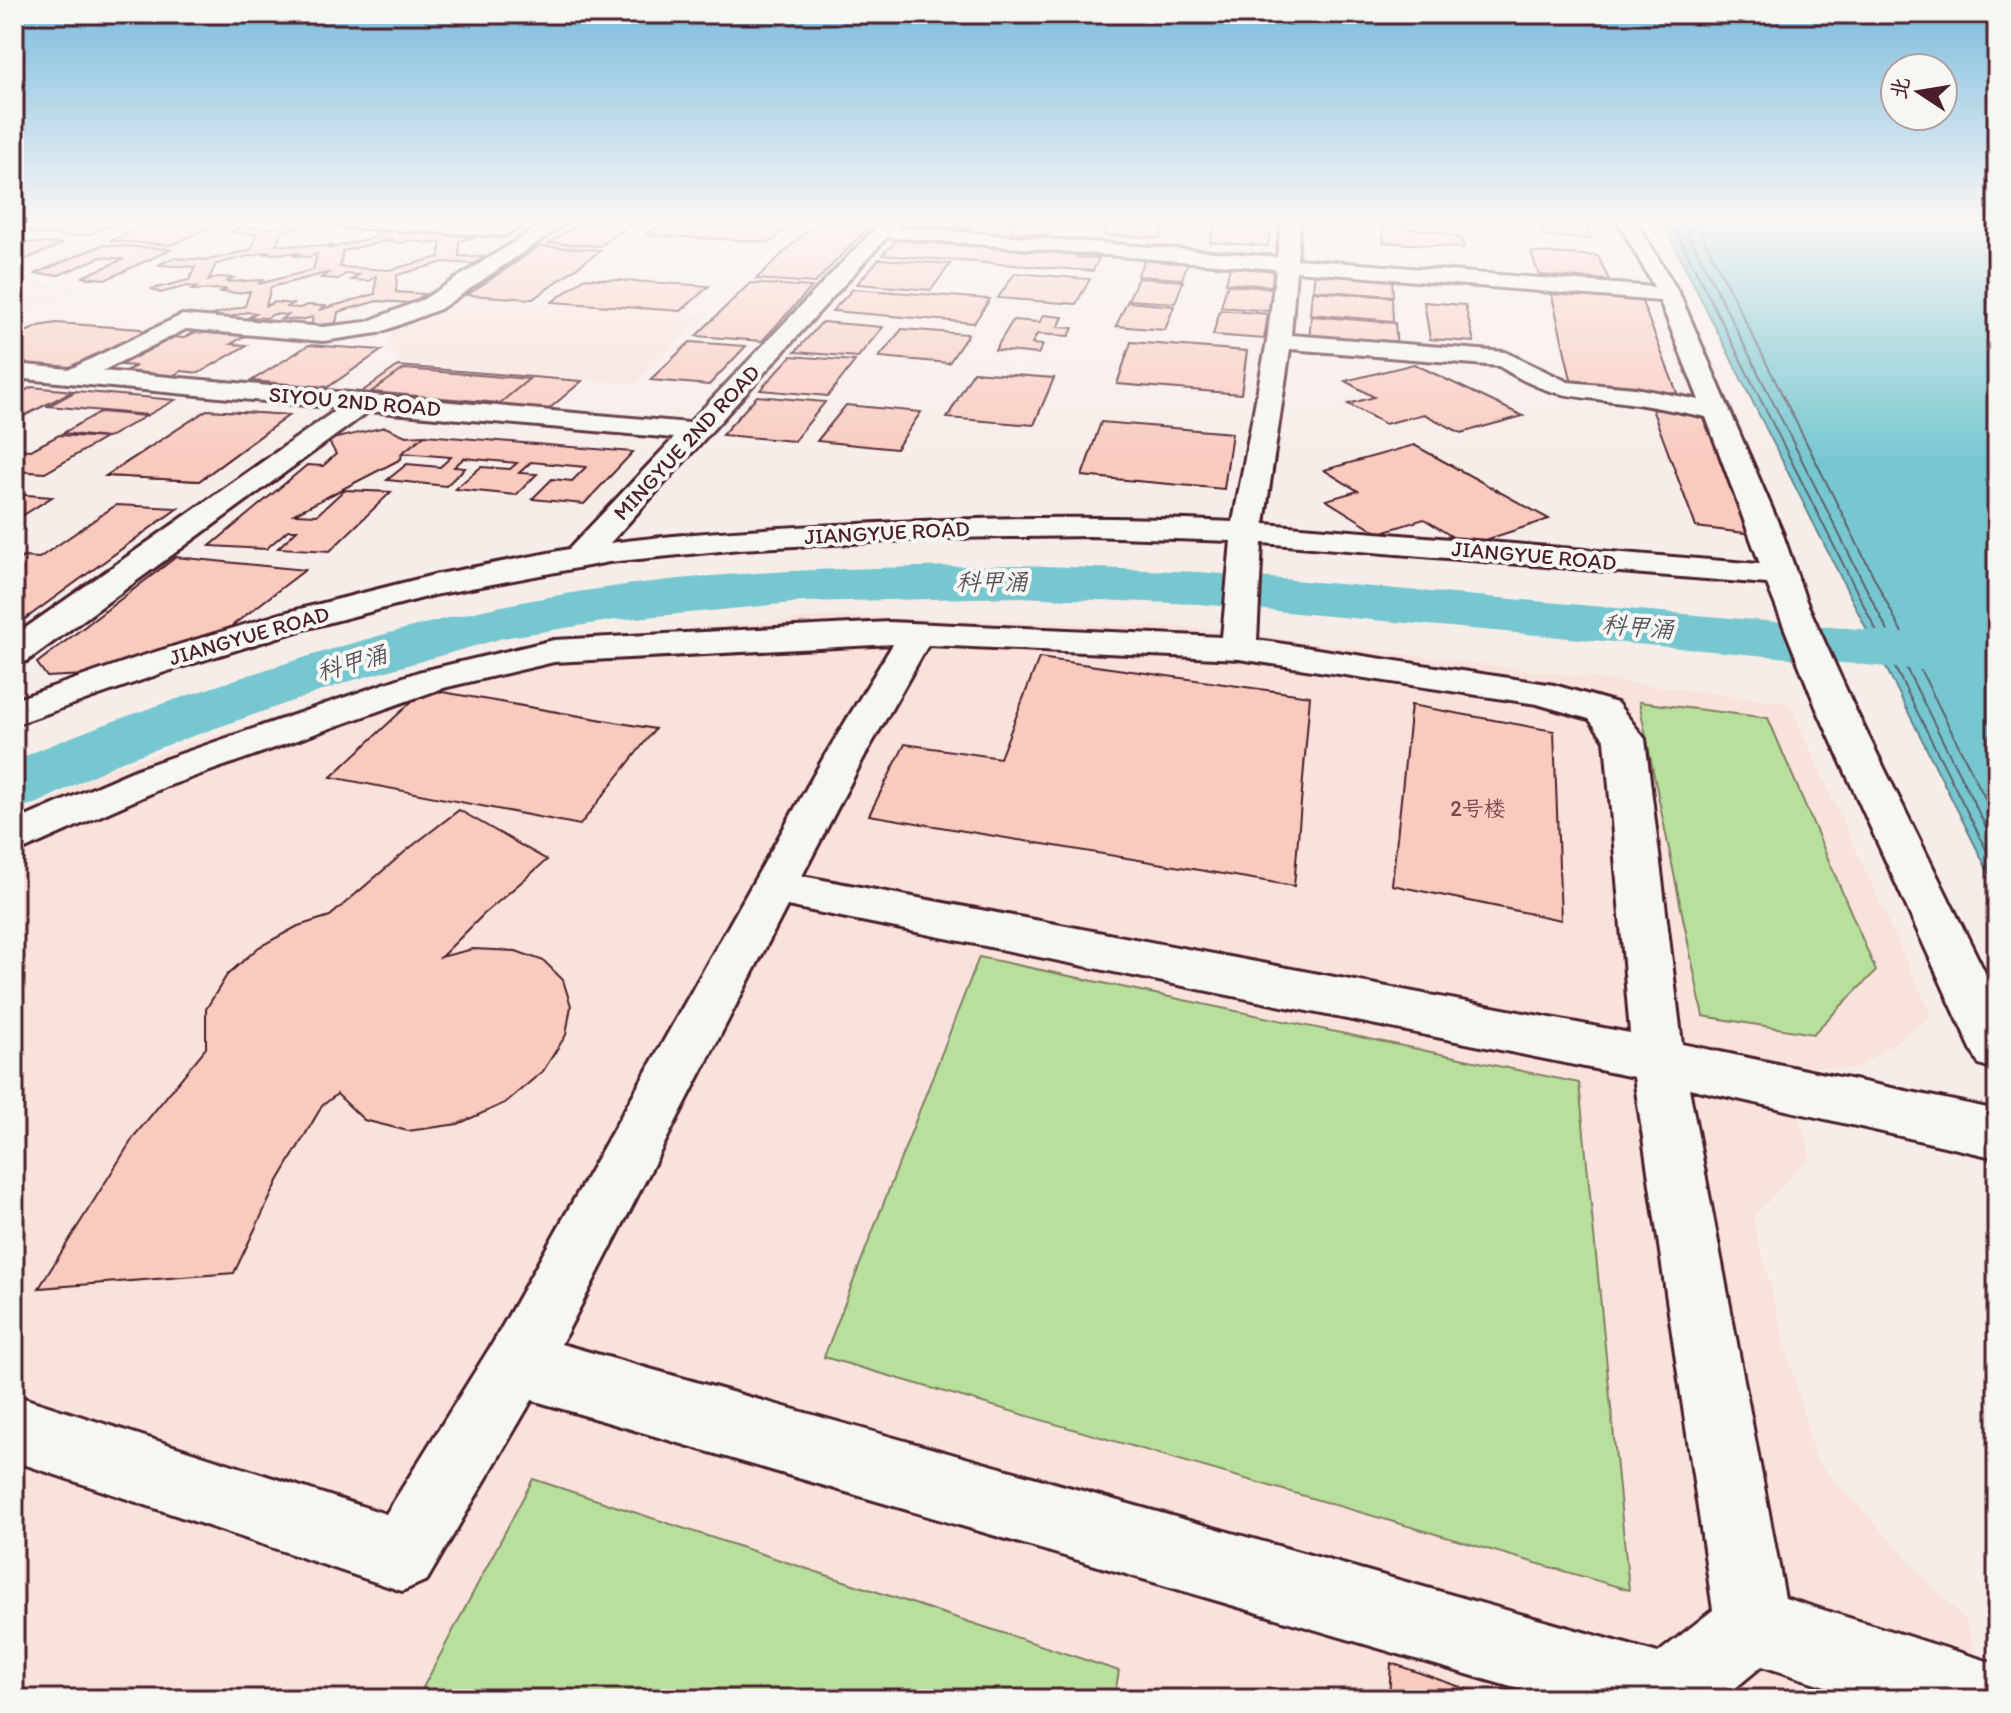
<svg xmlns="http://www.w3.org/2000/svg" width="2011" height="1713" viewBox="0 0 2011 1713" font-family="Itim,'LXGW WenKai TC',sans-serif">
<rect width="100%" height="100%" fill="#f7ede8"/>
<filter id="ink" filterUnits="userSpaceOnUse"><feTurbulence type="fractalNoise" baseFrequency=".0125" numOctaves="2"/><feDisplacementMap in="SourceGraphic" scale="16" xChannelSelector="R" yChannelSelector="G"/><feConvolveMatrix kernelMatrix="1 2 1 2 8 2 1 2 1" color-interpolation-filters="sRGB"/></filter>
<g filter="url(#ink)">
<g fill="#f8e2db">
<polygon points="14,281 29,282 84,286 14,316"/>
<polygon points="454,296 707,314 634,384 402,363 389,348 391,332"/>
<polygon points="832,616 1190,627 1789,703 1932,1017 1856,1069 1783,1065 1811,1155 1753,1218 1815,1459 1966,1621 1990,1699 14,1699 14,818 110,768 461,660 555,640"/>
</g>
<g fill="#b8df9b" stroke="#817f63" stroke-width="2">
<polygon points="1639,702 1768,718 1876,971 1813,1034 1703,1016"/>
<polygon points="979,957 1579,1083 1629,1590 824,1357"/>
<polygon points="533,1479 1119,1671 1114,1699 417,1699"/>
</g>
<polygon fill="#77c7d0" stroke="#65848e" stroke-width="2" points="1662,221 1975,221 1997,238 1997,889"/>
<g fill="none" stroke-linecap="round" stroke-linejoin="round">
<g stroke="#5c626d" stroke-width="2">
<polyline points="1671,221 1997,871"/>
<polyline points="1682,221 1997,849"/>
<polyline points="1695,221 1997,822"/>
</g>
<path fill="#77c7d0" fill-rule="evenodd" d="M 1018,565 L 1199,572 L 1997,641 L 1997,677 L 1199,604 L 1018,597 L 804,602 L 615,620 L 503,638 L 347,682 L 122,761 L 38,803 L 14,809 L 14,761 C 81,731 149,708 219,685 C 347,642 478,605 612,587 C 746,568 883,568 1018,565 Z"/>
</g>
<g fill="#f9cabe" stroke="#4a1f2b" stroke-width="2" fill-rule="evenodd">
<polygon points="50,221 123,221 90,234 71,236 31,233 29,229"/>
<polygon points="158,221 199,221 222,222 171,245 110,241"/>
<polygon points="583,221 637,221 600,246 549,243"/>
<polygon points="664,221 751,221 791,223 771,242 646,235"/>
<polygon points="817,221 874,221 815,283 756,279"/>
<polygon points="914,221 976,221 969,229 910,226"/>
<polygon points="1018,221 1056,221 1047,235 1010,232 1015,225 1007,225 1009,222"/>
<polygon points="1109,221 1165,221 1160,238 1103,235"/>
<polygon points="1216,221 1272,221 1268,246 1210,242"/>
<polygon points="1376,221 1413,221 1413,225 1401,224 1401,228 1437,231 1462,239 1464,248 1383,242 1384,222"/>
<polygon points="1539,221 1583,221 1591,239 1545,236"/>
<path d="M 291,223 L 300,227 L 281,232 L 276,245 L 332,246 L 327,248 L 331,248 L 379,236 L 380,230 L 399,228 L 398,233 L 451,233 L 447,236 L 454,236 L 467,233 L 477,237 L 459,241 L 459,256 L 484,257 L 474,264 L 444,262 L 397,275 L 396,292 L 425,294 L 411,303 L 377,301 L 338,312 L 336,323 L 311,326 L 313,317 L 300,320 L 281,319 L 288,315 L 274,314 L 267,318 L 249,317 L 256,313 L 247,312 L 220,320 L 212,315 L 245,306 L 250,291 L 238,293 L 221,292 L 227,289 L 190,290 L 196,287 L 187,286 L 160,293 L 152,289 L 189,280 L 195,267 L 158,265 L 173,258 L 208,260 L 251,250 L 257,234 L 230,232 L 242,227 L 268,229 ZM 393,239 L 388,242 L 404,243 L 409,240 L 432,244 L 440,241 L 440,257 L 389,270 L 340,267 L 343,251 ZM 270,251 L 264,254 L 300,253 L 293,256 L 309,257 L 317,254 L 313,270 L 258,284 L 263,280 L 226,282 L 233,278 L 217,277 L 208,281 L 216,264 ZM 327,273 L 329,273 L 321,278 L 338,279 L 346,274 L 359,275 L 351,280 L 369,281 L 376,276 L 375,294 L 319,310 L 325,306 L 307,305 L 300,308 L 286,307 L 293,304 L 275,302 L 266,306 L 271,287 Z"/>
<polygon points="900,237 1082,249 1077,257 1099,258 1093,271 882,255"/>
<polygon points="14,242 63,244 14,264"/>
<polygon points="102,245 172,249 107,279 82,277 124,259 101,257 59,275 34,274"/>
<polygon points="540,246 601,250 533,299 467,295"/>
<polygon points="1531,252 1598,256 1609,280 1539,275"/>
<polygon points="1146,256 1189,259 1182,279 1137,276"/>
<polygon points="879,259 950,264 931,290 857,284"/>
<polygon points="1231,262 1276,266 1272,286 1226,283"/>
<polygon points="1315,269 1392,275 1393,296 1313,290"/>
<polygon points="1015,273 1090,279 1076,304 998,298"/>
<polygon points="585,278 709,286 681,311 552,302"/>
<polygon points="1138,278 1183,281 1175,303 1128,300"/>
<polygon points="750,283 812,287 762,341 696,336"/>
<polygon points="1227,285 1273,288 1269,311 1221,307"/>
<polygon points="1550,287 1639,294 1679,398 1573,388"/>
<polygon points="853,289 990,299 974,323 832,311"/>
<polygon points="1312,291 1392,297 1393,321 1310,314"/>
<polygon points="1127,302 1174,306 1165,330 1116,326"/>
<polygon points="1424,302 1465,305 1474,342 1430,339"/>
<polygon points="1220,310 1268,314 1264,339 1213,335"/>
<polygon points="1043,315 1063,317 1058,327 1073,328 1069,336 1037,334 1032,344 1043,345 1038,354 995,350 1013,320 1040,322"/>
<polygon points="1311,316 1395,323 1397,349 1309,342"/>
<polygon points="822,322 883,327 858,357 795,352"/>
<polygon points="56,323 141,329 142,333 72,367 55,370 14,367 14,337 39,326"/>
<polygon points="902,329 968,334 949,363 879,357"/>
<polygon points="195,332 245,336 231,344 247,345 199,373 181,371 171,377 123,372 136,366 120,365 174,337 184,338"/>
<polygon points="690,342 746,346 709,385 650,380"/>
<polygon points="1131,342 1247,351 1241,394 1117,384"/>
<polygon points="309,345 382,350 328,387 251,381"/>
<polygon points="791,356 855,361 828,396 760,390"/>
<polygon points="1414,364 1523,416 1461,433 1424,414 1385,424 1348,404 1374,397 1345,381"/>
<polygon points="398,366 582,381 543,414 353,398"/>
<polygon points="404,369 529,379 500,403 371,392"/>
<polygon points="973,372 1054,378 1034,425 947,418"/>
<polygon points="32,387 73,391 14,421 14,396"/>
<polygon points="76,391 175,400 148,415 48,406"/>
<polygon points="757,396 825,402 794,441 722,435"/>
<polygon points="846,405 921,412 896,449 817,441"/>
<polygon points="1652,409 1701,414 1753,534 1696,527"/>
<path d="M 207,410 L 289,415 L 199,481 L 106,476 ZM 224,424 L 240,426 L 182,464 L 166,463 Z"/>
<polygon points="207,410 289,415 199,481 106,476"/>
<polygon points="100,412 146,416 107,438 63,433"/>
<polygon points="1101,422 1232,433 1224,489 1082,476"/>
<polygon points="385,427 406,436 425,435 402,453 401,459 294,514 317,515 344,490 391,492 330,551 278,548 297,530 288,530 266,549 210,546 307,465 323,466 336,454 328,440"/>
<polygon points="59,435 105,438 45,473 14,471 14,449 31,450"/>
<polygon points="425,435 633,452 584,504 532,499 552,479 572,481 586,467 531,462 519,473 537,474 516,495 455,489 481,467 510,469 517,463 464,458 454,467 465,468 446,486 387,480 407,464 440,467 451,457 402,453"/>
<polygon points="1414,445 1549,519 1467,546 1424,519 1379,533 1326,500 1358,491 1324,470"/>
<polygon points="14,494 52,497 14,521"/>
<polygon points="116,505 178,508 14,627 14,563 23,557 39,558"/>
<polygon points="176,557 305,570 225,631 85,675 47,677 37,663"/>
<polygon points="1039,658 1310,696 1294,886 869,815 905,744 1000,758"/>
<polygon points="425,689 655,729 580,825 331,777"/>
<polygon points="1411,705 1554,731 1561,920 1392,885"/>
<polygon points="459,810 547,860 484,914 441,957 473,949 516,951 544,961 563,980 571,1006 566,1035 543,1071 505,1103 458,1124 408,1131 364,1120 337,1094 322,1106 278,1181 234,1273 39,1288 135,1135 206,1048 206,1009 227,975 259,947 298,926 330,916 407,850"/>
<polygon points="1391,1663 1495,1699 1389,1699"/>
</g>
<g fill="none" stroke-linecap="round" stroke-linejoin="round">
<g stroke="#4a1f2b" stroke-width="6">
<g id="minor">
<polygon points="332,221 500,224 506,221 528,221 504,236 341,227"/>
<path d="M 547,221 L 569,221 L 440,309 L 378,333 L 323,341 L 186,329 L 102,371 L 689,423 L 882,221 L 901,221 L 897,227 L 1277,257 L 1282,221 L 1300,221 L 1297,259 L 1654,287 L 1618,221 L 1636,221 L 1680,295 L 1782,532 L 1806,601 L 1854,707 L 1997,997 L 1997,1070 L 1979,1064 L 1971,1049 L 1816,707 L 1767,584 L 1262,543 L 1257,640 L 1554,685 L 1617,703 L 1645,739 L 1682,1044 L 1997,1110 L 1997,1158 L 1689,1088 L 1785,1598 L 1997,1664 L 1997,1699 L 1866,1699 L 1762,1666 L 1722,1699 L 1552,1699 L 532,1400 L 427,1580 L 402,1591 L 14,1461 L 14,1395 L 386,1514 L 494,1341 L 824,757 L 893,644 L 554,662 L 443,688 L 165,787 L 14,854 L 14,822 L 137,769 L 418,672 L 554,640 L 889,622 L 1222,637 L 1231,541 L 1089,536 L 945,538 L 740,549 L 609,562 L 434,595 L 304,629 L 165,672 L 14,725 L 14,700 L 139,657 L 280,614 L 434,575 L 569,549 L 674,438 L 369,411 L 27,661 L 14,664 L 14,636 L 339,408 L 14,378 L 14,364 L 70,369 L 182,315 L 323,327 L 366,322 L 424,299 ZM 887,237 L 1276,269 L 1267,341 L 1233,522 C 1108,515 983,517 858,524 C 775,528 692,532 610,543 ZM 1296,271 L 1660,301 L 1699,400 L 1635,388 L 1568,382 L 1505,352 L 1291,335 ZM 1290,349 L 1499,366 C 1553,401 1577,395 1637,404 C 1660,408 1683,412 1706,417 L 1760,564 L 1264,524 ZM 928,645 L 1239,659 L 1537,704 L 1589,719 L 1605,740 L 1630,1033 L 802,876 L 864,757 ZM 787,906 L 1634,1077 L 1713,1610 L 1658,1653 L 561,1344 Z"/>
</g>
</g>
<use href="#minor" fill="#f6f6f2" fill-rule="evenodd"/>
</g>
</g>
<linearGradient id="sky" x2="0" y2="1"><stop stop-color="#7bbcde"/><stop offset="0.48" stop-color="#fbf7f5"/><stop offset="1" stop-color="#fbf7f5" stop-opacity="0"/></linearGradient>
<rect width="2011" height="461" fill="url(#sky)"/>
<g text-anchor="middle" stroke-width="8" stroke-linejoin="round" paint-order="stroke">
<g font-size="22" fill="#4a1f2b" stroke="#f6f6f2">
<text transform="translate(355 401) rotate(5)" y="8">SIYOU 2ND ROAD</text>
<text transform="translate(686 442) rotate(-47)" y="8">MINGYUE 2ND ROAD</text>
<text transform="translate(887 532) rotate(-3)" y="8">JIANGYUE ROAD</text>
<text transform="translate(1534 555) rotate(5)" y="8">JIANGYUE ROAD</text>
<text transform="translate(249 635) rotate(-16)" y="8">JIANGYUE ROAD</text>
</g>
<g font-size="22" fill="#764a50">
<text x="1478" y="816">2号楼</text>
</g>
<g font-size="24" font-style="italic" fill="#58515d" stroke="#f6f6f2">
<text x="992" y="590">科甲涌</text>
<text transform="translate(1638 627) rotate(5)" y="8">科甲涌</text>
<text transform="translate(352 663) rotate(-16)" y="8">科甲涌</text>
</g>
</g>
<rect width="2011" height="1713" fill="none" stroke="#f6f6f2" stroke-width="48"/>
<rect x="24" y="24" width="1963" height="1665" fill="none" stroke="#4a1f2b" stroke-width="3" filter="url(#ink)"/>
<g transform="translate(1919 92) rotate(282)"><circle r="38" fill="#f6f6f2" stroke="#b1a0a2" stroke-width="2"/>
<path d="M0-6L14 30L0 20L-14 30Z" fill="#4a1f2b"/>
<text y="-12" font-size="22" font-weight="bold" text-anchor="middle" fill="#4a1f2b">北</text>
</g>
</svg>
